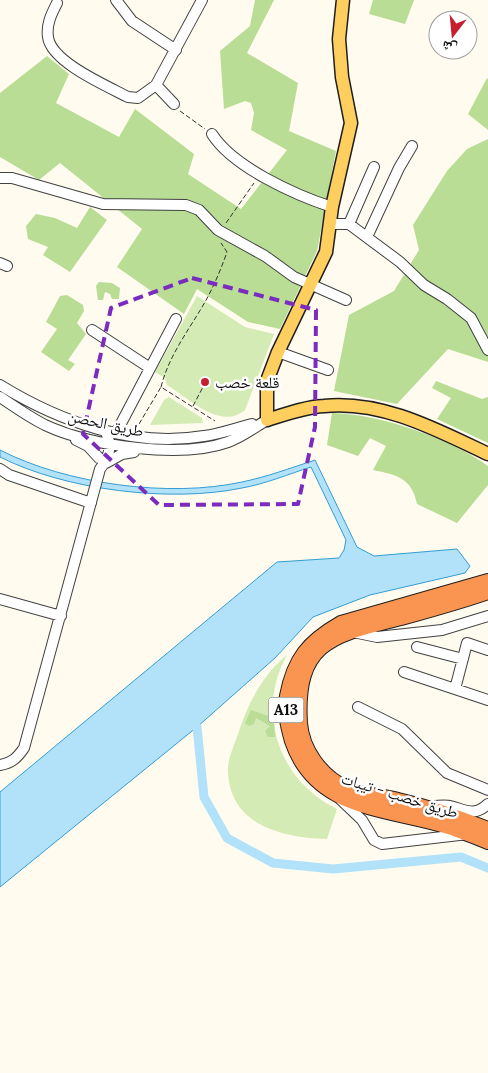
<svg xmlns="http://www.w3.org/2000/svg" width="488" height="1073" viewBox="0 0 488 1073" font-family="Lora,'Noto Naskh Arabic',serif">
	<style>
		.green { fill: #d5ebb6 }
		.forest { fill: #b9dd95 }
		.water { fill: #b1e2f9; stroke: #349dd3 }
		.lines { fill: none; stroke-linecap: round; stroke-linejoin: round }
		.canal { stroke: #b1e2f9; stroke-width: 9 }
		.minor-casing { stroke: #414141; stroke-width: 12 }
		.major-casing { stroke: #1f1f1f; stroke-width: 15 }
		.highway-casing { stroke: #1f1f1f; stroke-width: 16 }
		.path { stroke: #303030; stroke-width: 1; stroke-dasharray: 5 2.5; stroke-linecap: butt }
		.minor { stroke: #fff; stroke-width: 10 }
		.major { stroke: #fece5f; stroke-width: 12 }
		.highway { stroke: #fa9451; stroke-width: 14 }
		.marked { fill: none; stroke: #7b2cbf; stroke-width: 4; stroke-dasharray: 10 6; stroke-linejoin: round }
		.poi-dot { fill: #c42031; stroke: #fff; stroke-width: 2 }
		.labels { text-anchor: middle; stroke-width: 5; stroke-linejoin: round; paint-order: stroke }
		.shield { fill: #fff; stroke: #565656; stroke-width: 1 }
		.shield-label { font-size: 15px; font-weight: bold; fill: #0e0e0e }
		.poi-label { font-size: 16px; fill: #0e0e0e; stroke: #fff; text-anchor: start }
		.street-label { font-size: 16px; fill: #0e0e0e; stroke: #fff }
	</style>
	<rect width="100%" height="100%" fill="#fffbee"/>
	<path class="green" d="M197 296 245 327 274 334 245 410C220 431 189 398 167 385L165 378 155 372Z
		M169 397 202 418 203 423 150 425 164 400Z
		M287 655C255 712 279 781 337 809L327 839C282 838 230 825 228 772 227 758 236 742 240 728 249 702 264 673 287 655Z"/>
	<path class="forest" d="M255 0H274L247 53 298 83 289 131 336 151 317 251 280 329 248 322 197 289 184 314 117 267 142 229 60 163 39 180 0 157V93L47 56 69 74 56 103 119 137 135 109 194 154 188 174 241 209 287 150 251 130 254 113 251 103 245 101 224 109 220 51 250 26Z
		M373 0H414L405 24 369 14Z
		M487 78 488 79V130L468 114Z
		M488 139V362L448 349 397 404 334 391 349 315 394 291 419 250 413 225 447 171 467 149Z
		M90 207 107 220 70 272 43 255 48 247 28 239 26 226 36 214 55 218 77 228Z
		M99 282 112 283 120 288 119 299H112L110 294 105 292 103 300H98L96 286Z
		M67 295 83 305 84 311 77 323 86 334 68 360 75 364 69 371 41 352 57 329 46 322 60 296Z
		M436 381 482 399 488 397V443L437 419 451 398 432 388Z
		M332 413C379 414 450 438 488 466V485L457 523 417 504C412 478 397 475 373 470L386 446 370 438 358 456 327 445Z
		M251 710 274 718 275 737H268L265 731 270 726 256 718 254 724 249 726 245 723Z"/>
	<path class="water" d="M0 450C66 484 169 498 242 482 266 477 291 468 315 460L357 547 374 556 457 549 470 566 465 573 370 595 313 617 275 658 197 727 0 887V792L277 562 339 558 344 550 346 540 311 467C289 474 265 484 242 488 170 503 65 490 0 457Z"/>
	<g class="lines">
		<path class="canal" d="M197 727 204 797 227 838 273 863 333 869 461 857 488 868"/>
		<g class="minor-casing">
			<path id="minor" d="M116 0 132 21 176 50
				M57 3C52 13 46 24 48 37 51 62 107 86 128 97L138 98 156 85 202 0
				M156 85 174 104
				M212 134C233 167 295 195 332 207
				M0 178H12L103 204 186 205 199 210 218 230 265 256 294 277 346 300
				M331 224H349L400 262 424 285 447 299 471 318 488 350
				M349 224 374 167
				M367 237 399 168 412 146
				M0 263 7 266
				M92 330 150 368
				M278 352 328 370
				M0 385C60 422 133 448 204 436 220 434 236 428 252 424
				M0 397C15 407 29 417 45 425 90 446 181 459 228 442 242 437 255 427 267 420
				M116 433 176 319
				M76 440 88 446 99 458
				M106 463 122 454 134 452
				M0 469 9 475 91 503
				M0 599 61 616
				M353 632 377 637 442 630 488 616
				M417 647 463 659
				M404 672 488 700
				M455 689 467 643 488 650
				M358 707 402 729 447 773 488 790
				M0 765C12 763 17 758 24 748L100 469C110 457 113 443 104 429
				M341 800 362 820 374 840 382 844 468 834
				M433 806C438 806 445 805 450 806 466 810 474 817 488 804"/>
		</g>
		<g class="major-casing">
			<path id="major" d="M343 0 339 39 342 77 351 123 332 207 326 252 278 352 267 381V420C286 414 305 407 324 406 382 400 437 430 488 454"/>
		</g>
		<g class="highway-casing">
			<path id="highway" d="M488 581 341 623C308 642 294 659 287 696 284 711 288 727 292 741 315 809 383 808 442 825 457 829 473 836 488 842
				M488 592C459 602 430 610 401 618 333 635 295 641 300 723 302 750 321 776 346 788 362 796 381 795 398 800 429 807 458 817 488 829"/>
		</g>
		<path class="path" d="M180 111 205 129
			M226 223 254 183
			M161 387C169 355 189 330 205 302 214 286 221 269 227 252L221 243
			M193 406 203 387
			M139 424 161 387 215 421"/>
		<use href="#minor" class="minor"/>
		<use href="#major" class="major"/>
		<use href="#highway" class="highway"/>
	</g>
	<path class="marked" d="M192 278 316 310 315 427 298 504 159 505 83 434 111 308Z"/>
	<circle class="poi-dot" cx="205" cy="382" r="5"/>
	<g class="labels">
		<rect class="shield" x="268.5" y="697.5" width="35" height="25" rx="4"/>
		<g class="shield-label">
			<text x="286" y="715">A13</text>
		</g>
		<g class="poi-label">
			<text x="215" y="388">قلعة خصب</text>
		</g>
		<g class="street-label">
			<text transform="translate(106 423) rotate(12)" y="6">طريق الحصن</text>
			<text transform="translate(400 795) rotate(17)" y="6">طريق خصب - تيبات</text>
		</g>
	</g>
	<g transform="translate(453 35) rotate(196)"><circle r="24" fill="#ffffff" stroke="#9f9f9f"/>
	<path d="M0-4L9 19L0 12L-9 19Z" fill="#c42031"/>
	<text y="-8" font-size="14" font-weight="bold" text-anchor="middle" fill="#0e0e0e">ش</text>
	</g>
</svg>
